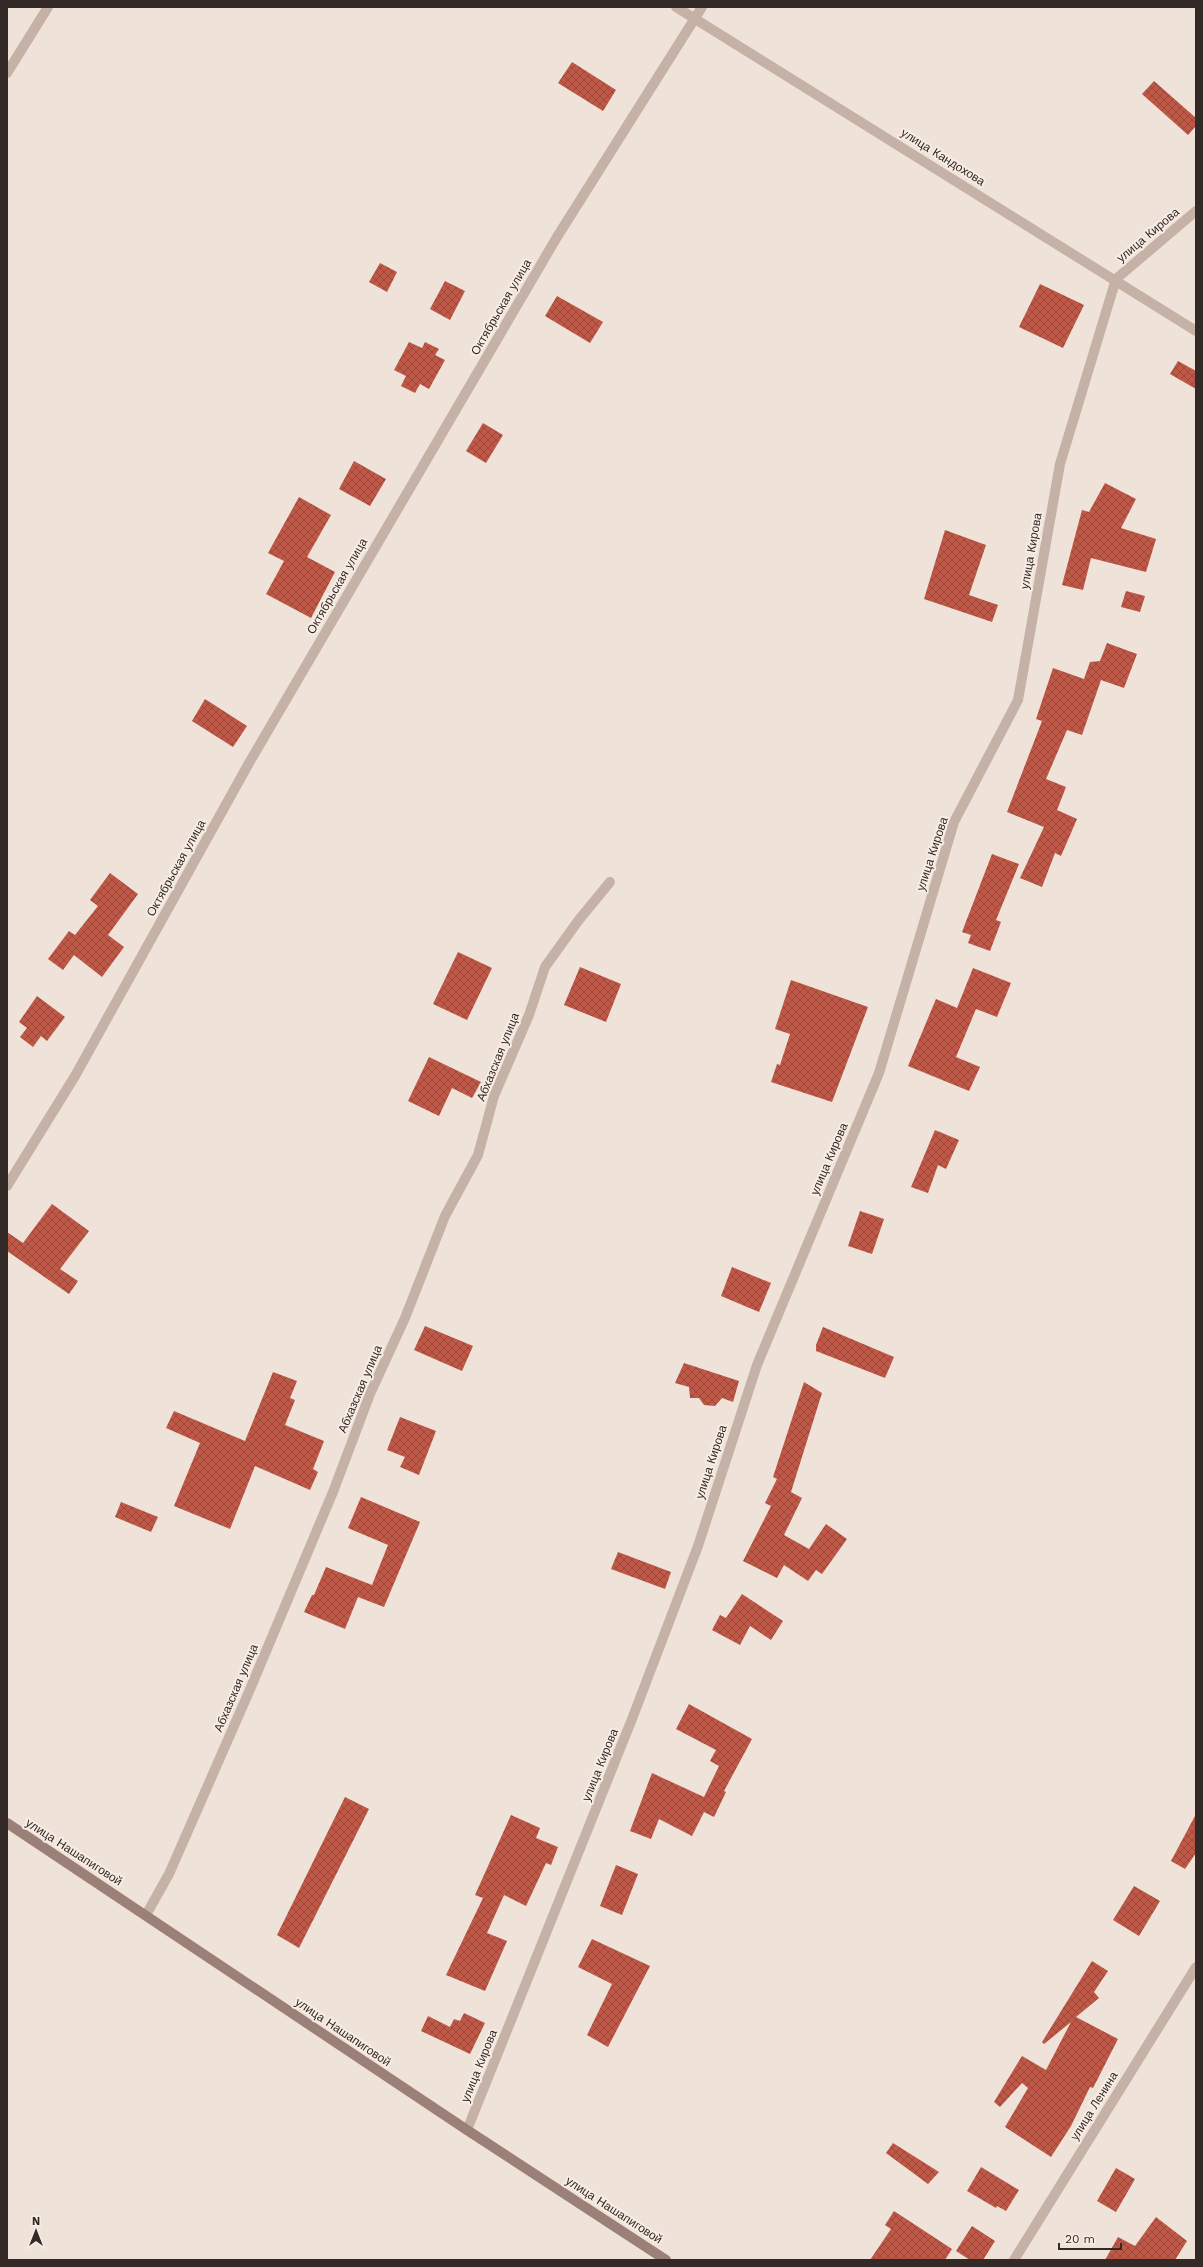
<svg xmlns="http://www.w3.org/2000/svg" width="1203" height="2267" viewBox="0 0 1203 2267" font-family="'Work Sans',sans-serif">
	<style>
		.building { fill: url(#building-cross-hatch) }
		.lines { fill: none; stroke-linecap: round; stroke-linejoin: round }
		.street { stroke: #c6b1a6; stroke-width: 10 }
		.secondary { stroke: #9a8077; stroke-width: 10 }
		.labels { text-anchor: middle; stroke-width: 4; stroke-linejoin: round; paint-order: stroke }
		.street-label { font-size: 12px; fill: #332926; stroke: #f8ede4 }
	</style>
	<defs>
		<pattern id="building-cross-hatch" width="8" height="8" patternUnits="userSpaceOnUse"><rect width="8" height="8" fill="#bf5847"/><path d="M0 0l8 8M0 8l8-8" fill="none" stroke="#9c493b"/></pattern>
	</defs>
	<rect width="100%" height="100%" fill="#efe2d9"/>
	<path class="building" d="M572 62 616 90 603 111 558 83Z
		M1154 81 1196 118V126L1188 135 1142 94Z
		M380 263 397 272 387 292 369 282Z
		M445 281 465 291 450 320 430 309Z
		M1040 284 1084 305 1063 348 1019 327Z
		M557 296 603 322 590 343 545 316Z
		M409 342 422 348 425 342 439 349 435 355 445 360 429 389 420 384 415 393 401 386 406 376 394 370Z
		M1178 361 1196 371V389L1170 374Z
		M483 423 503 435 486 463 466 451Z
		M354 461 386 479 370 506 339 489Z
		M1105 483 1136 499 1121 528 1156 539 1146 572 1091 558 1083 590 1062 585 1082 510 1089 512Z
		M299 497 331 515 307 557 335 572 311 618 266 594 284 561 268 553Z
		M945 530 986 545 969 595 998 605 992 622 924 599Z
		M1126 591 1145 596 1140 612 1121 607Z
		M1107 643 1137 654 1124 688 1101 680 1082 735 1067 730 1046 779 1066 787 1057 810 1077 819 1061 856 1055 853 1042 887 1020 878 1044 827 1007 812 1042 721 1036 719 1053 668 1084 679 1090 662 1100 661Z
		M205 699 247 726 233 747 192 721Z
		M992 854 1019 864 996 920 1001 922 990 951 968 943 971 935 962 932Z
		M110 873 138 894 108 935 124 947 102 977 74 955 63 970 48 959 69 931 75 935 98 906 90 900Z
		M458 952 492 968 467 1020 433 1004Z
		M580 967 621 984 606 1022 564 1005Z
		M973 968 1011 983 997 1017 976 1009 956 1057 980 1067 969 1091 908 1066 936 999 957 1008Z
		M791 980 868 1007 832 1102 771 1082 777 1064 780 1065 790 1034 775 1029Z
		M37 996 65 1017 47 1041 41 1036 33 1047 20 1037 27 1028 19 1022Z
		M429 1057 481 1082 472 1098 452 1088 439 1116 408 1101Z
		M935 1130 959 1140 946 1169 938 1165 928 1193 911 1187Z
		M52 1204 89 1231 60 1269 78 1281 69 1294 7 1251V1232L23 1243Z
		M860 1211 884 1219 872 1254 848 1246Z
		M732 1267 771 1283 759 1312 721 1296Z
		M425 1326 473 1346 462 1371 414 1350Z
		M823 1327 894 1357 885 1378 816 1351V1345Z
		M684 1363 739 1381 733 1402 722 1398 715 1406 704 1405 699 1398H690L689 1387 675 1383Z
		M273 1372 297 1381 290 1398 295 1400 285 1425 324 1441 313 1469 318 1472 310 1490 255 1466 230 1529 174 1506 200 1443 166 1428 174 1411 245 1441Z
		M804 1382 822 1393 791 1492 802 1498 784 1535 809 1549 826 1524 847 1539 822 1574 816 1570 808 1581 784 1565 777 1578 743 1561 771 1506 765 1503 777 1479 773 1477Z
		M400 1417 436 1431 419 1475 400 1467 405 1457 387 1450Z
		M361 1497 420 1522 384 1607 358 1597 345 1629 304 1612 312 1595H314L326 1567 372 1585 388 1545 348 1528Z
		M121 1502 158 1517 151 1532 115 1517Z
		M618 1552 671 1572 665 1589 611 1569Z
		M742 1594 783 1621 771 1640 750 1626 740 1645 712 1630 720 1615 726 1618Z
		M689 1704 752 1739 724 1791 726 1792 714 1817 704 1812 692 1836 659 1819 651 1839 630 1831 652 1773 704 1797 719 1766 710 1761 716 1750 676 1729Z
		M345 1797 369 1809 299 1948 277 1935Z
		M1196 1814V1853L1185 1869 1171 1861Z
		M511 1815 540 1828 536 1838 558 1847 551 1865 546 1863 526 1906 504 1895 487 1933 507 1941 485 1991 446 1975 483 1898 475 1895Z
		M616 1865 638 1874 622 1915 600 1906Z
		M1134 1886 1160 1901 1139 1936 1113 1920Z
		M592 1939 650 1966 608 2047 587 2035 612 1984 578 1967Z
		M1092 1961 1108 1971 1094 1992 1099 1998 1076 2017 1118 2039 1093 2088 1090 2087 1071 2126 1051 2157 1005 2127 1028 2088 1022 2083 1000 2107 994 2102 1022 2056 1046 2070 1071 2022 1044 2044 1042 2042Z
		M464 2013 485 2023 470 2054 421 2031 428 2016 450 2027 454 2019 460 2021Z
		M893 2143 939 2172 928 2184 886 2153Z
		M981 2167 1019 2190 1006 2211 997 2206 996 2208 967 2191Z
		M1116 2168 1135 2179 1116 2212 1097 2201Z
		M894 2211 952 2249 945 2260H870L891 2229 885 2225Z
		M1156 2217 1187 2241 1175 2260H1105L1118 2237 1135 2246Z
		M972 2226 995 2241 983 2260H970L956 2251Z"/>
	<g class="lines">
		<path class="street" d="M676 7 1196 331
			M7 73 48 7
			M7 1186 75 1076 249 763 557 237 702 7
			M146 1915 169 1874 248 1694 333 1492 370 1394 405 1318 445 1216 478 1155 494 1096 529 1015 545 967 578 921 610 882
			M467 2130 632 1719 698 1546 757 1365 879 1073 954 822 1018 700 1060 464 1116 279 1196 211
			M1014 2260 1196 1967"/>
		<path class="secondary" d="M7 1823 467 2130 666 2260"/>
	</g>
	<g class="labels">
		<g class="street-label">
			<text transform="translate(943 157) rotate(32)" y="4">улица Кандохова</text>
			<text transform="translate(1148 235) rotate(-40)" y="4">улица Кирова</text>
			<text transform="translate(501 307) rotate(-60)" y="4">Октябрьская улица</text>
			<text transform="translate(1031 551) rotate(-80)" y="4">улица Кирова</text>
			<text transform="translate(337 586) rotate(-60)" y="4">Октябрьская улица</text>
			<text transform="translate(932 854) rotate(-72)" y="4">улица Кирова</text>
			<text transform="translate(176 868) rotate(-61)" y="4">Октябрьская улица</text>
			<text transform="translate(498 1057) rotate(-68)" y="4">Абхазская улица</text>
			<text transform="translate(829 1159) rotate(-67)" y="4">улица Кирова</text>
			<text transform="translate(360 1389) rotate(-67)" y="4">Абхазская улица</text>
			<text transform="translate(711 1462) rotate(-72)" y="4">улица Кирова</text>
			<text transform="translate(236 1688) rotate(-67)" y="4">Абхазская улица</text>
			<text transform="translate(600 1765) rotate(-68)" y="4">улица Кирова</text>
			<text transform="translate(74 1852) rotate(33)" y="4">улица Нашапиговой</text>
			<text transform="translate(343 2032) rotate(34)" y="4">улица Нашапиговой</text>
			<text transform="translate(479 2066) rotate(-68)" y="4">улица Кирова</text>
			<text transform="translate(1094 2106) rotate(-58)" y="4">улица Ленина</text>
			<text transform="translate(614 2210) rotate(33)" y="4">улица Нашапиговой</text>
		</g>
	</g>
	<rect width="1203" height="2267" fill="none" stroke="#332926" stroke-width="16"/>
	<g transform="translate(36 2231)" stroke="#f8ede4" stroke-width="3" paint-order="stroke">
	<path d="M0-3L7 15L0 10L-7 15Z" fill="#332926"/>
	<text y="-6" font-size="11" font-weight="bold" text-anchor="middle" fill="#332926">N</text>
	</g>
	<path d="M1059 2243v6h62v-6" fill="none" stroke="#332926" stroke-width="2"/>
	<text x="1065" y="2243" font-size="12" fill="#332926" stroke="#f8ede4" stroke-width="3" paint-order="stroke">20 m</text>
</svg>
